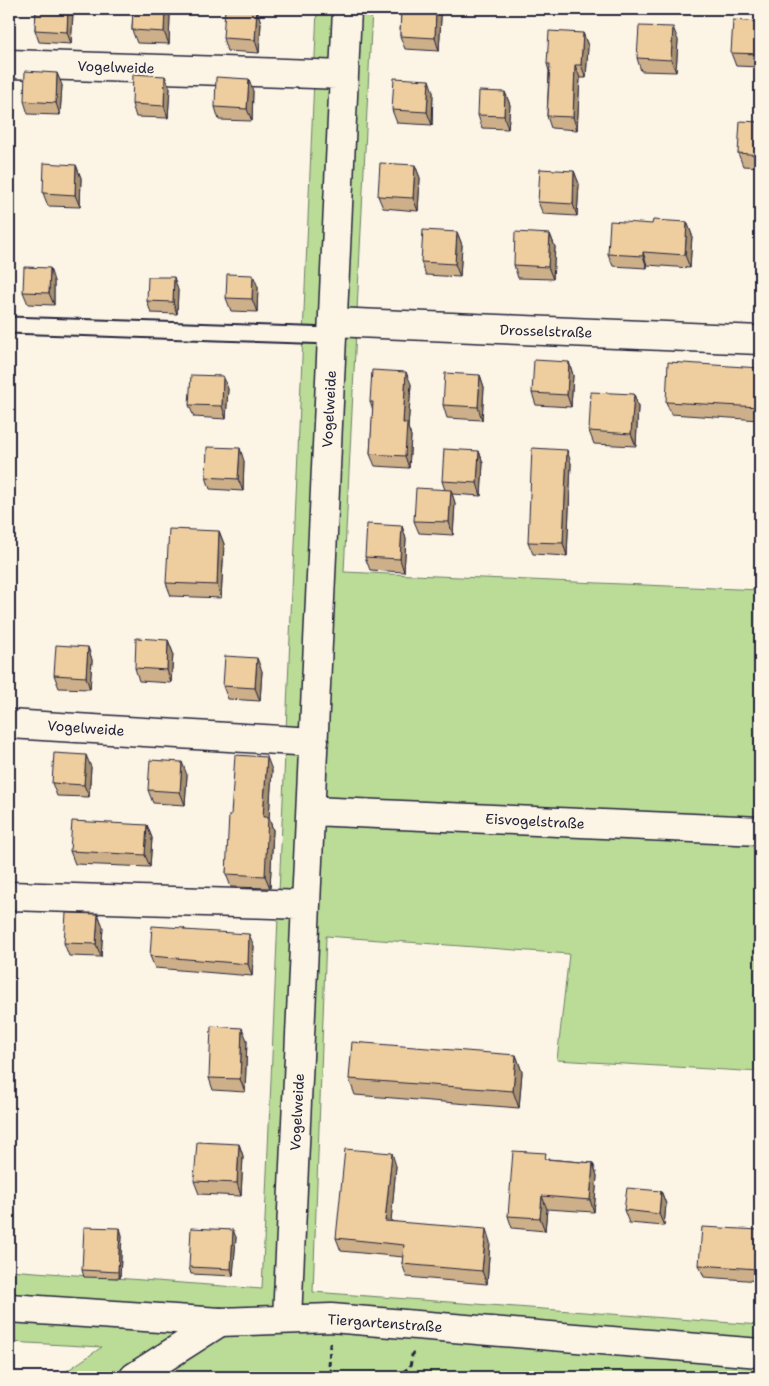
<svg xmlns="http://www.w3.org/2000/svg" width="769" height="1386" viewBox="0 0 769 1386" font-family="'Shantell Sans',sans-serif">
	<style>
		.green { fill: #badc96; stroke: #6e7f68 }
		.lines { fill: none; stroke-linecap: round; stroke-linejoin: round }
		.service-casing { stroke: #22223b; stroke-width: 19 }
		.minor-casing { stroke: #22223b; stroke-width: 31 }
		.tertiary-casing { stroke: #22223b; stroke-width: 31 }
		.path { stroke: #22223b; stroke-width: 3; stroke-dasharray: 5 4; stroke-linecap: butt }
		.service { stroke: #fcf5e5; stroke-width: 15 }
		.minor { stroke: #fcf5e5; stroke-width: 28 }
		.tertiary { stroke: #fcf5e5; stroke-width: 28 }
		.wall { fill: #cdb089; stroke: #22223b }
		.shaded-wall { fill: #a7906f; stroke: #22223b }
		.building { fill: #eecd9f; stroke: #22223b }
		.labels { text-anchor: middle; stroke-width: 4; stroke-linejoin: round; paint-order: stroke }
		.street-label { font-size: 14px; fill: #22223b; stroke: #fcf5e5 }
	</style>
	<rect width="100%" height="100%" fill="#fcf5e5"/>
	<filter id="ink" filterUnits="userSpaceOnUse"><feTurbulence type="fractalNoise" baseFrequency=".02" numOctaves="2"/><feDisplacementMap in="SourceGraphic" scale="10" xChannelSelector="R" yChannelSelector="G"/><feConvolveMatrix kernelMatrix="1 2 1 2 8 2 1 2 1" color-interpolation-filters="sRGB"/></filter>
	<g filter="url(#ink)">
		<path class="green" d="M317 9H372L344 572 760 590V1072L557 1060 569 954 326 936 313 1292 760 1325V1377H58L102 1347 9 1342V1270L262 1289Z"/>
		<g class="lines">
			<g class="service-casing">
				<path id="service" d="M9 325 332 336"/>
			</g>
			<g class="minor-casing">
				<path id="minor" d="M9 64 344 75
					M333 322 760 340
					M9 724 314 742
					M311 811 760 831
					M9 896 306 905
					M9 1308 220 1322 331 1318 760 1353
					M287 1319 347 9"/>
			</g>
			<g class="tertiary-casing">
				<path id="tertiary" d="M134 1377 220 1322"/>
			</g>
			<path class="path" d="M330 1343 329 1369 340 1377
				M329 1377V1370
				M396 1377 410 1367 413 1350"/>
			<use href="#service" class="service"/>
			<use href="#minor" class="minor"/>
			<use href="#tertiary" class="tertiary"/>
		</g>
		<path class="wall" d="M36 9H71L73 14 71 44 39 42 35 30Z
			M133 9H168L170 14 169 44 137 43 132 30Z
			M401 9H438L441 18 439 51 405 49 400 36Z
			M257 10 261 23 259 53 227 51 223 38Z
			M760 22V67L736 66 731 53Z
			M583 33 588 46 586 78H580L577 130 551 128 547 116 549 71 547 64Z
			M678 40 676 72 641 71 637 58Z
			M62 85 60 115 28 114 24 101Z
			M170 88 168 118 136 117 132 104Z
			M253 91 252 121 219 120 215 107Z
			M433 92 432 125 397 123 392 110Z
			M505 92 510 105 508 129 482 128 478 115Z
			M760 122V167L743 166 738 153Z
			M76 165 81 178 80 207 48 206 43 193Z
			M415 165 420 178 418 211 383 208 378 196Z
			M574 171 579 184 577 216 543 214 538 202Z
			M687 222 692 235 690 268 647 265V268L613 266 608 254 652 224Z
			M457 232 462 245 460 277 426 275 421 262Z
			M550 234 555 247 553 279 518 278 514 265Z
			M54 281V305L28 304 23 292Z
			M258 287 257 312 231 311 226 298Z
			M178 290 177 314 151 313 147 301Z
			M569 362 573 375 571 407 536 405 532 393Z
			M760 368V420L671 414 666 402Z
			M480 375 484 387 482 420 447 418 443 405Z
			M223 376 228 389 226 419 194 417 189 405Z
			M411 384 408 428 411 436 409 468 375 466 370 454 373 410 370 402Z
			M634 394 638 407 636 446 594 444 589 431Z
			M479 451 483 463 481 496 452 494 455 503 453 535 419 533 414 521 445 490 442 481Z
			M244 461 243 491 210 489 206 477Z
			M571 463 567 556 533 554 528 542Z
			M402 526 406 539 404 572 370 570 365 557Z
			M219 531 224 544 221 598 171 596 166 583Z
			M168 640 173 653 171 683 139 681 135 668Z
			M88 647 92 660 90 689 59 688 54 675Z
			M262 671 260 701 228 699 223 686Z
			M9 751 14 763 12 793H9Z
			M91 767 89 797 57 796 52 783Z
			M272 770 269 818 273 830 270 888 231 887 226 874 231 815Z
			M187 775 185 805 153 803 148 790Z
			M147 825 152 838 150 867 75 864 70 851Z
			M98 914 103 927 101 957 69 956 64 943Z
			M184 928 185 930 254 946 252 976 155 968 150 956Z
			M247 1040 245 1092 213 1090 209 1078Z
			M516 1055 522 1072 519 1108 355 1095 349 1079Z
			M239 1144 243 1156 241 1196 199 1194 194 1181Z
			M548 1159 593 1163 597 1176 594 1212 547 1209 545 1231 512 1228 508 1216Z
			M396 1166 391 1221 490 1242 487 1284 407 1277 402 1264 403 1257 341 1251 336 1238Z
			M661 1191 666 1204 664 1226 629 1223 624 1210Z
			M760 1230V1281L704 1277 699 1265Z
			M122 1235 120 1278 84 1277 82 1270Z
			M236 1237 233 1276 191 1274 189 1267Z"/>
		<path class="shaded-wall" d="M68 9H71L73 14 71 44 67 32Z
			M165 9H168L170 14 169 44 164 32Z
			M436 9H438L441 18 439 51 435 38Z
			M257 10 261 23 259 53 255 40Z
			M673 27 678 40 676 72 671 60Z
			M583 33 588 46 586 78 581 65Z
			M575 65 580 78 577 130 573 117Z
			M57 73 62 85 60 115 56 103Z
			M165 76 170 88 168 118 164 106Z
			M249 79 253 91 252 121 247 109Z
			M429 80 433 92 432 125 427 112Z
			M505 92 510 105 508 129 504 116Z
			M76 165 81 178 80 207 75 195Z
			M415 165 420 178 418 211 413 198Z
			M574 171 579 184 577 216 573 204Z
			M687 222 692 235 690 268 685 255Z
			M457 232 462 245 460 277 455 264Z
			M550 234 555 247 553 279 548 267Z
			M643 252 647 265V268L643 256Z
			M50 268 54 281V305L49 293Z
			M253 275 258 287 257 312 252 299Z
			M174 277 178 290 177 314 173 302Z
			M569 362 573 375 571 407 567 395Z
			M406 372 411 384 408 428 411 436 409 468 405 456 403 423Z
			M480 375 484 387 482 420 478 407Z
			M223 376 228 389 226 419 222 406Z
			M634 394 638 407 636 446 631 434Z
			M240 448 244 461 243 491 238 479Z
			M567 450 571 463 567 556 563 543Z
			M479 451 483 463 481 496 477 483Z
			M451 490 455 503 453 535 449 522Z
			M402 526 406 539 404 572 400 559Z
			M219 531 224 544 221 598 217 585Z
			M9 637 12 645 10 675 9 671Z
			M168 640 173 653 171 683 167 670Z
			M88 647 92 660 90 689 86 677Z
			M257 658 262 671 260 701 255 688Z
			M10 751 14 763 12 793 9 783Z
			M86 755 91 767 89 797 84 785Z
			M267 757 272 770 269 818 273 830 270 888 265 876 263 817Z
			M182 762 187 775 185 805 180 792Z
			M147 825 152 838 150 867 145 855Z
			M98 914 103 927 101 957 96 944Z
			M249 934 254 946 252 976 248 964Z
			M242 1028 247 1040 245 1092 240 1079Z
			M516 1055 522 1072 519 1108 513 1091Z
			M239 1144 243 1156 241 1196 237 1183Z
			M392 1153 396 1166 390 1233 385 1221Z
			M593 1163 597 1176 594 1212 590 1200Z
			M661 1191 666 1204 664 1226 659 1214Z
			M542 1196 547 1209 545 1231 540 1218Z
			M120 1228 122 1235 120 1278 118 1272Z
			M486 1229 490 1242 487 1284 482 1271Z
			M233 1230 236 1237 233 1276 231 1269Z
			M760 1231V1276L757 1269Z"/>
		<path class="building" d="M36 9H68L67 32 35 30Z
			M133 9H165L164 32 132 30Z
			M225 9 257 10 255 40 223 38Z
			M401 9H436L435 38 400 36Z
			M733 20 760 22V54L731 53Z
			M639 26 673 27 671 60 637 58Z
			M549 31 583 33 581 65H575L573 117 547 116 550 64H547Z
			M25 71 57 73 56 103 24 101Z
			M133 74 165 76 164 106 132 104Z
			M216 77 249 79 247 109 215 107Z
			M394 78 429 80 427 112 392 110Z
			M479 91 505 92 504 116 478 115Z
			M740 121 760 122V155L738 153Z
			M44 163 76 165 75 195 43 193Z
			M380 163 415 165 413 198 378 196Z
			M540 169 574 171 573 204 538 202Z
			M653 220 687 222 685 255 643 252V256L608 254 610 221 652 224Z
			M423 230 457 232 455 264 421 262Z
			M515 232 550 234 548 267 514 265Z
			M24 267 50 268 49 293 23 292Z
			M227 274 253 275 252 299 226 298Z
			M148 277H174L173 302 147 301Z
			M534 360 569 362 567 395 532 393Z
			M668 362 760 368V407L666 402Z
			M372 370 406 372 403 423H407L405 456 370 454 373 402H370Z
			M445 373 480 375 478 407 443 405Z
			M191 375 223 376 222 406 189 405Z
			M591 392 634 394 631 434 589 431Z
			M207 447 240 448 238 479 206 477Z
			M532 448 567 450 563 543 528 542Z
			M444 449 479 451 477 483 442 481Z
			M416 488 451 490 449 522 414 521Z
			M367 524 402 526 400 559 365 557Z
			M169 529 219 531 217 585 166 583Z
			M136 638 168 640 167 670 135 668Z
			M56 645 88 647 86 677 54 675Z
			M225 656 257 658 255 688 223 686Z
			M54 753 86 755 84 785 52 783Z
			M235 755 267 757 263 817H268L265 876 226 874 229 815H231Z
			M150 760 182 762 180 792 148 790Z
			M72 821 147 825 145 855 70 851Z
			M66 913 98 914 96 944 64 943Z
			M152 926 184 928V930L249 934 248 964 150 956Z
			M211 1026 242 1028 240 1079 209 1078Z
			M352 1042 516 1055 513 1091 349 1079Z
			M197 1142 239 1144 237 1183 194 1181Z
			M345 1149 392 1153 385 1221 486 1229 482 1271 402 1264 404 1245 336 1238Z
			M513 1151 546 1153 545 1159 593 1163 590 1200 542 1196 540 1218 508 1216Z
			M627 1188 661 1191 659 1214 624 1210Z
			M84 1227 120 1228 118 1272 82 1270Z
			M702 1227 760 1230 757 1269 699 1265Z
			M191 1228 233 1230 231 1269 189 1267Z"/>
	</g>
	<g class="labels">
		<g class="street-label">
			<text transform="translate(116 67) rotate(2)" y="5">Vogelweide</text>
			<text transform="translate(546 331) rotate(2)" y="5">Drosselstraße</text>
			<text transform="translate(329 409) rotate(-87)" y="5">Vogelweide</text>
			<text transform="translate(86 728) rotate(4)" y="5">Vogelweide</text>
			<text transform="translate(535 821) rotate(3)" y="5">Eisvogelstraße</text>
			<text transform="translate(297 1112) rotate(-87)" y="5">Vogelweide</text>
			<text transform="translate(385 1323) rotate(4)" y="5">Tiergartenstraße</text>
		</g>
	</g>
	<rect width="769" height="1386" fill="none" stroke="#fcf5e5" stroke-width="30"/>
	<rect x="15" y="15" width="739" height="1356" fill="none" stroke="#22223b" stroke-width="2" filter="url(#ink)"/>
</svg>
